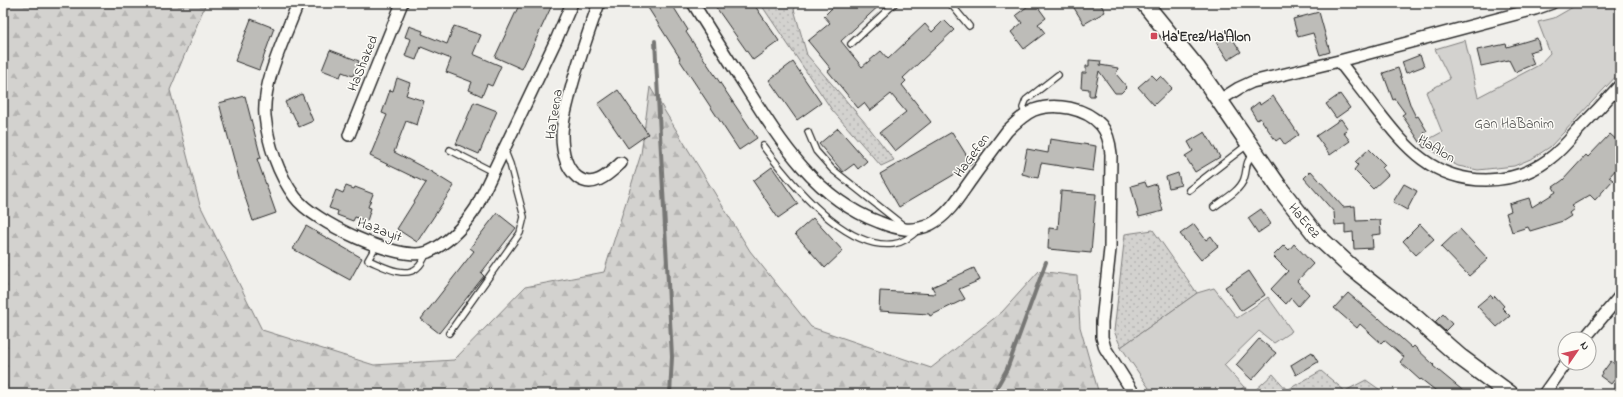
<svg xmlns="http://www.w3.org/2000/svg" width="1623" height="397" viewBox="0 0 1623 397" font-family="'Indie Flower',sans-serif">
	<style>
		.grass { fill: url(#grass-dots); stroke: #7f7e7d }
		.forest { fill: url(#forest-firs); stroke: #7f7e7d }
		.park { fill: #d3d2cf; stroke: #7f7e7d }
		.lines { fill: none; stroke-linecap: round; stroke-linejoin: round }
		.stream { stroke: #777775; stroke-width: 4 }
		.building { fill: #bdbcb8; stroke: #2b2b2b }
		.lane-casing { stroke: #2b2b2b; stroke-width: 8 }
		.street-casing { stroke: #2b2b2b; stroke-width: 14 }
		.secondary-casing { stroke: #2b2b2b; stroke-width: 19 }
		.lane { stroke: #fdfcf7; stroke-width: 5.5 }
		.street { stroke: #fdfcf7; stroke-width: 11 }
		.secondary { stroke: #fdfcf7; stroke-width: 16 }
		.poi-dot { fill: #d1495b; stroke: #fdfcf7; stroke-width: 1.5 }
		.labels { text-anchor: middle; stroke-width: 3; stroke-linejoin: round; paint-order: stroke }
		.poi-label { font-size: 14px; font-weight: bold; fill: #2b2b2b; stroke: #fdfcf7; text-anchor: start }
		.street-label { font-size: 14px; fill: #2b2b2b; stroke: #fdfcf7 }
		.park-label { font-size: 14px; fill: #555554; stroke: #fdfcf7 }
	</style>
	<defs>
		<pattern id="grass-dots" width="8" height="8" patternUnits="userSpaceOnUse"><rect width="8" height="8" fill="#d3d2cf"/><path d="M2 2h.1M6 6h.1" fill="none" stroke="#b5b4b2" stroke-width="1.8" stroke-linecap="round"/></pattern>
		<pattern id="forest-firs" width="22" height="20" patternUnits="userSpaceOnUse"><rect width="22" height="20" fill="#d3d2cf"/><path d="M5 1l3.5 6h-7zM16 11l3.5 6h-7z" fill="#b5b4b2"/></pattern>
	</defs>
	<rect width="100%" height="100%" fill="#f0efeb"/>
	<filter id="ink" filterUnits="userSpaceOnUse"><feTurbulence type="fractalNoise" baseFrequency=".025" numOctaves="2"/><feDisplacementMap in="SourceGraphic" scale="8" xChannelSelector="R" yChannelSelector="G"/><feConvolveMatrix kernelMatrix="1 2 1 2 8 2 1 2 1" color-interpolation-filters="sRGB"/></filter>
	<g filter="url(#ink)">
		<path class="grass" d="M760 3H801L794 9 807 55 867 125 894 160 881 166 832 110Z
			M1153 230 1197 293 1121 347 1114 331 1125 234Z
			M1321 371 1345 391 1366 380 1386 394H1233L1244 387 1253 392 1273 374 1287 390Z"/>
		<path class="forest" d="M3 3H206L170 90 200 205 262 330 374 365 454 360 525 287 604 272 641 154 650 87 750 251 811 327 931 368 1002 312 1039 271 1077 276 1080 327 1099 394H3Z"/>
		<path class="park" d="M1580 3H1620V72L1550 147 1533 158 1514 166 1478 170 1458 166 1443 158 1422 143 1442 132 1426 92 1450 79 1435 49 1465 40 1478 97 1539 65 1550 53 1538 22 1554 18Z
			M1214 288 1237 318 1268 297 1292 331 1274 343 1259 331 1224 365 1244 387 1233 394H1153L1121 347 1197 293Z"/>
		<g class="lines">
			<path class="stream" d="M655 41 672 357 670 394
				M993 394 1007 369 1046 262"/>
		</g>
		<path class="building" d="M520 3H553L522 69 495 57Z
			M645 3H671L688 30 686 32 757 138 739 150 679 59 680 58Z
			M713 3H753L779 41 753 60Z
			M837 3H882L841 41 862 67 881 51 888 59 925 24 932 32 944 20 954 30 903 78 906 81 902 85 931 122 895 151 880 132 906 112 891 94 870 111 864 103 858 108 828 71 831 69 808 41 830 23 824 16Z
			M1032 3H1035L1046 18 1038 24 1045 33 1024 49 1011 32 1022 23 1016 15Z
			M1071 3H1100L1105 12 1084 24Z
			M1319 12 1330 52 1320 55 1313 33 1298 37 1293 19Z
			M251 19 274 28 259 70 235 61Z
			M409 26 423 31 422 34 447 44 454 26 481 35 473 54 501 66 492 86 487 84 482 96 469 90 472 82 446 72 451 59 421 47 416 60 405 56 411 39 405 37Z
			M1227 30 1241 52 1228 60 1214 38Z
			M1537 38 1540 49 1529 52 1534 64 1515 72 1509 60 1481 66 1477 50 1506 44 1507 47Z
			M330 50 359 61 353 76 342 72 340 77 322 70Z
			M1420 55 1424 66 1406 73 1402 62Z
			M1089 60 1101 61 1100 65 1118 68 1116 74 1127 87 1121 93H1115L1099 71 1094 96H1089V89L1081 88 1082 73H1086V66H1089Z
			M793 62 821 103 797 120 769 80Z
			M1398 68 1411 107 1416 117 1418 116 1427 131 1424 133 1430 145 1424 148 1402 115 1405 113 1395 99 1393 100 1383 73Z
			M1152 75 1157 80 1161 76 1172 88 1154 105 1138 87Z
			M397 78 410 83 406 95 424 101 417 125 406 121 394 152 430 171 454 186 417 242 397 229 426 183 370 156 387 115 382 113 390 90 393 91Z
			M618 90 648 134 628 148 598 104Z
			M302 94 313 121 299 127 292 112 290 113 285 102Z
			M1340 94 1350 108 1336 118 1326 104Z
			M245 96 261 158 257 159 276 213 253 221 240 182 219 103Z
			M1273 96 1299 135 1285 145 1280 138 1276 141 1260 118 1257 120 1250 109 1259 102 1260 105Z
			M474 102 497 111 479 154 456 144Z
			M1341 119 1348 129 1343 132 1350 141 1330 155 1316 136Z
			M838 128 867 161 858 169 854 164 843 172 819 144Z
			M952 132 972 164 899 207 880 174Z
			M1205 132 1220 157 1195 172 1185 156 1193 151 1188 142Z
			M1610 134 1620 143V165L1609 177 1613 180 1595 200 1590 195 1571 206 1574 209 1569 213 1571 216 1563 221 1530 231 1528 227 1512 232 1506 213 1511 211 1509 204 1529 198 1532 207 1556 192 1553 187 1563 180 1586 155 1588 157Z
			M1050 139 1096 146 1093 171 1041 163 1038 178 1022 174 1027 149 1048 153Z
			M1369 149 1385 165 1382 168 1388 175 1373 189 1354 170 1358 165 1355 162Z
			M772 167 798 204 778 218 753 181Z
			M1311 171 1343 207 1355 206 1356 221 1380 220 1381 234 1372 235 1373 248 1354 249 1353 232 1345 233V224L1335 225 1334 212 1304 178Z
			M1178 173 1181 185 1169 188 1166 177Z
			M1145 182 1147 187 1156 184 1163 211 1139 217 1131 186Z
			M1404 184 1417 191 1407 210 1393 202Z
			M346 186 354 189 355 187 373 194 368 207 371 208 367 221 355 217 353 221 337 215 338 211 329 208 336 190 343 193Z
			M1061 191 1096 194 1091 253 1048 249 1049 228 1058 229Z
			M1261 209 1271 224 1258 233 1248 218Z
			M497 213 516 228 481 273 484 276 439 333 421 319 474 251 470 248Z
			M813 218 843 251 825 268 795 234Z
			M1194 224 1206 240 1211 236 1218 246 1201 260 1180 234Z
			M1420 224 1434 239 1416 255 1403 241Z
			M306 226 362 258 350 280 293 249Z
			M1460 229 1488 259 1469 276 1441 247Z
			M1294 244 1313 264 1297 281 1309 294 1298 306 1291 298 1286 304 1271 289 1288 271 1273 256 1284 245 1289 250Z
			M974 268 980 280 959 289 965 299 930 316 929 314 879 311 880 291 936 294 932 287Z
			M1249 271 1265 295 1241 311 1225 287Z
			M1348 293 1378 319 1379 318 1412 348 1414 346 1434 365 1433 366 1467 394H1440L1421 379 1420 380 1400 362 1404 357 1384 340 1381 343 1360 324 1357 328 1334 308Z
			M1490 295 1493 298 1495 296 1504 306 1502 308 1510 316 1497 327 1477 306Z
			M1443 314 1452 324 1445 331 1435 322Z
			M1259 339 1276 353 1252 380 1236 365Z
			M1312 352 1318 362 1296 375 1291 365Z
			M1611 361 1620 368V373L1611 384 1600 376Z"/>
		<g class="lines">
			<g class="lane-casing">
				<path id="lane" d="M950 3 969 26
					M851 44 895 3
					M1026 115 1023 108 1026 100 1058 75
					M808 132 816 151 832 169 905 227
					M763 146C789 181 844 250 893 244 904 243 912 236 919 229
					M450 150 493 172
					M1189 190 1247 145
					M1214 207C1223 200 1240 191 1244 179 1248 167 1244 165 1253 153
					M376 246 368 260C381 265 404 279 417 268 422 264 425 257 427 252
					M449 333 520 233 524 217 510 164 504 149"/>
			</g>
			<g class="street-casing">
				<path id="street" d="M298 3C286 35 262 82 265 116 268 144 278 174 295 197 313 222 399 263 428 252 449 243 464 226 476 208L557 38 572 3
					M599 3C588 33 578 62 570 93 567 107 562 121 562 135 562 150 565 167 577 177 593 190 609 174 621 163
					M693 3C710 31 728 59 746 87 780 141 816 199 879 222 896 229 913 233 931 224 949 215 960 195 971 180 983 163 995 147 1007 131 1015 123 1023 115 1034 110 1055 102 1086 108 1101 125 1108 133 1110 144 1111 154L1110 249 1102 322V337L1105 348 1134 394
					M1339 61C1351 77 1364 93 1376 109 1406 148 1433 180 1486 180 1508 180 1530 173 1548 160 1559 152 1568 142 1576 132 1591 117 1606 101 1620 85
					M1220 100 1239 88 1252 82 1339 61 1535 9 1552 3
					M349 135 402 3
					M1584 339 1620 296
					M1544 394 1566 363"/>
			</g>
			<g class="secondary-casing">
				<path id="secondary" d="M1144 3 1197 68 1281 190 1316 235 1352 268 1416 318 1460 357 1510 394"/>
			</g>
			<use href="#lane" class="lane"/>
			<use href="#street" class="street"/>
			<use href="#secondary" class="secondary"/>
		</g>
	</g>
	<rect class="poi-dot" x="1150" y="32" width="8" height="8" rx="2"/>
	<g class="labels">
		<g class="poi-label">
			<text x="1162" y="41">Ha'Erez/Ha'Alon</text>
		</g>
		<g class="street-label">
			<text transform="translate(362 63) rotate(-68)" y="5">HaShaked</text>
			<text transform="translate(553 114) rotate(-81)" y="5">HaTeena</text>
			<text transform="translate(1437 148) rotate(31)" y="5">HaAlon</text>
			<text transform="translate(971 155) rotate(-54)" y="5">HaGefen</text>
			<text transform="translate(1305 220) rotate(50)" y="5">HaErez</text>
			<text transform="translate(380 229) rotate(20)" y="5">HaZayit</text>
		</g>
		<g class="park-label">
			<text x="1514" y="128">Gan HaBanim</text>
		</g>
	</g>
	<rect width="1623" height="397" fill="none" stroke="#fdfcf7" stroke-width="16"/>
	<rect x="8" y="8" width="1607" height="381" fill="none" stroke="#2b2b2b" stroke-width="1.5" filter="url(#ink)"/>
	<g transform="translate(1577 351) rotate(56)"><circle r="19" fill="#fdfcf7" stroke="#a9a8a5"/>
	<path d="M0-3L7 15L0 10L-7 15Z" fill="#d1495b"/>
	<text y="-6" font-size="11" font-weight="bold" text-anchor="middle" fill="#2b2b2b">N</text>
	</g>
</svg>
